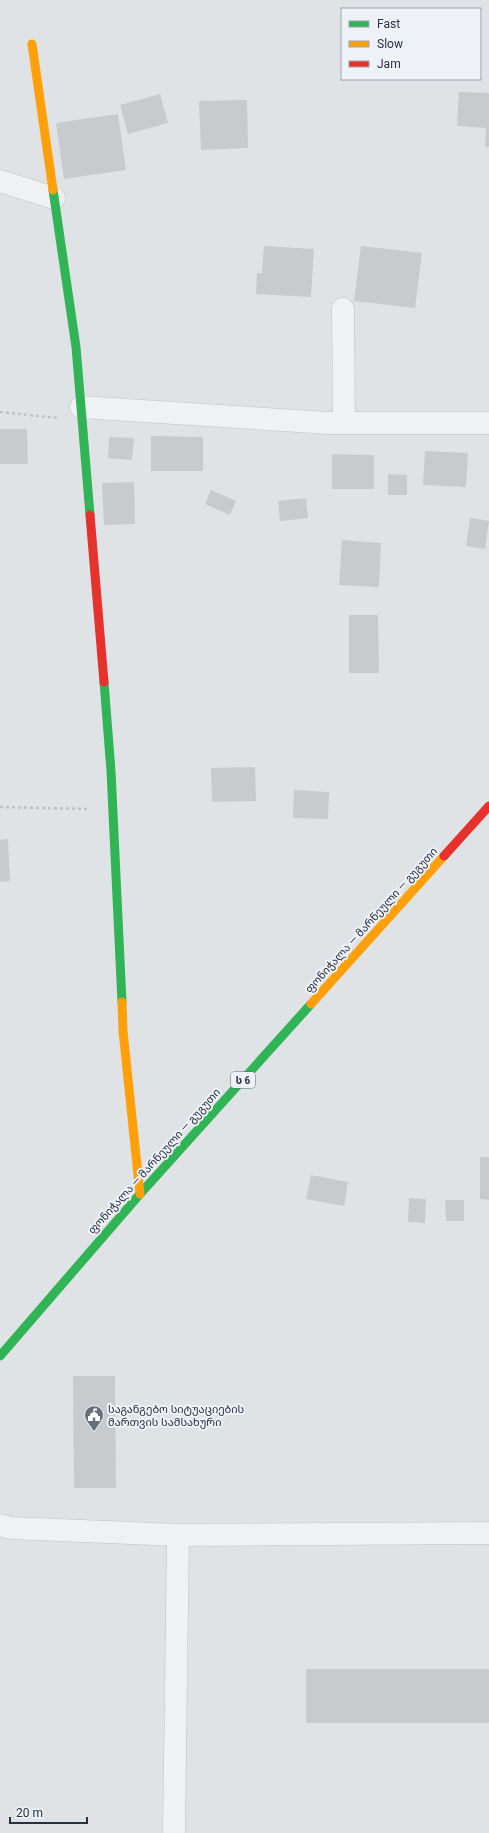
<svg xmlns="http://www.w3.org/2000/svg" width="489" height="1833" viewBox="0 0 489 1833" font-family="Roboto,'Noto Sans Georgian',sans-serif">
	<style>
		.building { fill: #c8cbce }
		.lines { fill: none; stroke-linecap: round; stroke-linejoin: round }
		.street-casing { stroke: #bec1c4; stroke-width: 23 }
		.path { stroke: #bfc1c6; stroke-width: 2.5; stroke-dasharray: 3 3; stroke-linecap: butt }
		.street { stroke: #f0f1f2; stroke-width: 22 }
		.fast { stroke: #30b455; stroke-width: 9 }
		.slow { stroke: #ff9f0a; stroke-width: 9 }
		.jam { stroke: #e5322d; stroke-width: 9 }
		.labels { text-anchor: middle; stroke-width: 4; stroke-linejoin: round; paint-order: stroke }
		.shield { fill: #eef1f6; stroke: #636b77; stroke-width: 1 }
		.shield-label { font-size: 10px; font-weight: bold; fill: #273140 }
		.street-label { font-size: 11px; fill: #273140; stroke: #eef1f6 }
		.poi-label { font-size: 11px; fill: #273140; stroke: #eef1f6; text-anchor: start }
	</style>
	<rect width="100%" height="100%" fill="#e0e3e6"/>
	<path class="building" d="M459 92 489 93V147H485L486 128 457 126Z
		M160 94 168 123 128 134 120 105Z
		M247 100 248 148 201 150 199 101Z
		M118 114 126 170 64 179 56 123Z
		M264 246 314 249 311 297 256 294 257 273H262Z
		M361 246 422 253 415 308 354 301Z
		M0 429H27L28 464H0Z
		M151 436 203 437V471H151Z
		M109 437 134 438 132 460 108 458Z
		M425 451 468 453 466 487 423 485Z
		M332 454 374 455V489H332Z
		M388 474 407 475V495H388Z
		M134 482 135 524 104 525 102 483Z
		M211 490 236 501 230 515 205 504Z
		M306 498 308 518 280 521 278 501Z
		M470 518 489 521 485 549 466 546Z
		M342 540 381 543 379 587 339 585Z
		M349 615H378L379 673H349Z
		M255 767 256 801 212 802 211 768Z
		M294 790 329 792 328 819 293 818Z
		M8 839 10 881 0 882V840Z
		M480 1157H489V1200L480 1199Z
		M311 1175 348 1182 344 1206 306 1199Z
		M409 1198 426 1199 425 1223 408 1222Z
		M445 1200H464V1221H446Z
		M73 1376H115L116 1488H74Z
		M306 1669H489V1723H306Z"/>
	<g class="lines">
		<g class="street-casing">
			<path id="street" d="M0 181 54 198
				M343 309 344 423
				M81 407 328 423H489
				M0 1525 11 1528 178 1535 489 1533
				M174 1833 178 1535"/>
		</g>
		<path class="path" d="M0 412 58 418
			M0 807 89 809"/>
		<use href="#street" class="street"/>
		<path class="fast" d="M53 190 76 347 90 515
			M104 682 111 771 122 1002
			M0 1356 140 1194 311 1004"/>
		<path class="slow" d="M32 44 53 190
			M122 1002 123 1031 140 1194
			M311 1004 444 856"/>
		<path class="jam" d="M90 515 104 682
			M444 856 489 806"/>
	</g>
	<defs>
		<g id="civic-pin" transform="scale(1)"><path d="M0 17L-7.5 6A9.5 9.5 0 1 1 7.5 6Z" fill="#686f7a" stroke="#eef1f6"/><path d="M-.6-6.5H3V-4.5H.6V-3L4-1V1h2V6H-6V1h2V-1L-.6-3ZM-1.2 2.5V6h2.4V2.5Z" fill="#fff"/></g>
	</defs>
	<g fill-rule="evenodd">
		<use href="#civic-pin" x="94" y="1415"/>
	</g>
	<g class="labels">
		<rect class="shield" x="231" y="1072" width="24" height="16" rx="3"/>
		<g class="shield-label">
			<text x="243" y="1084">ს 6</text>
		</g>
		<g class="street-label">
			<text transform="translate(371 920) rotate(-48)" y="4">ფონიჭალა — მარნეული — გუგუთი</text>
			<text transform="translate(154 1161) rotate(-48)" y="4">ფონიჭალა — მარნეული — გუგუთი</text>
		</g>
		<g class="poi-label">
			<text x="108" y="1413">საგანგებო სიტუაციების<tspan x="108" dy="13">მართვის სამსახური</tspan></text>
		</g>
	</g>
	<rect x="341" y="8" width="140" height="72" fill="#eef1f6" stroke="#9ea4ad"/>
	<rect x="349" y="21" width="20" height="6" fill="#30b455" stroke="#9ea4ad"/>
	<text x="377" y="28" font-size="12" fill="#273140">Fast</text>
	<rect x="349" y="41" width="20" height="6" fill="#ff9f0a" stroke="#9ea4ad"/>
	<text x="377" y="48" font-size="12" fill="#273140">Slow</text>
	<rect x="349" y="61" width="20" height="6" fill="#e5322d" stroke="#9ea4ad"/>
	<text x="377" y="68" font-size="12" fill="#273140">Jam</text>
	<path d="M10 1817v6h77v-6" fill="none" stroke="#273140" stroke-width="2"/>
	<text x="16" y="1817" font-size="12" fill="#273140" stroke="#eef1f6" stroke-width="3" paint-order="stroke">20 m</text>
</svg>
